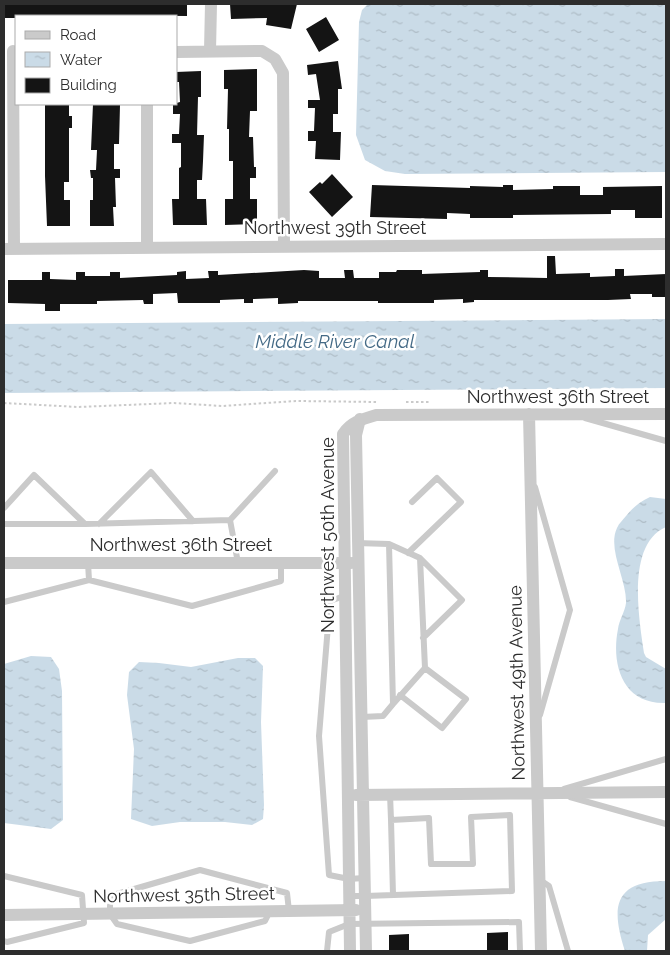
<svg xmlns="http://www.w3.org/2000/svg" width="670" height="955" viewBox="0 0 670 955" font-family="Raleway,sans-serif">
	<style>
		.water { fill: url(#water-ripples) }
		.building { fill: #141414 }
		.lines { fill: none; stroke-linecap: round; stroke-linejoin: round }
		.path { stroke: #cacaca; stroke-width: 2; stroke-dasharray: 2.5 2.5; stroke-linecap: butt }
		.lane { stroke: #cacaca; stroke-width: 6 }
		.street { stroke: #cacaca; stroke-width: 12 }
		.labels { text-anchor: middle; stroke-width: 5; stroke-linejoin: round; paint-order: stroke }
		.street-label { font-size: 18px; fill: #2d2d2d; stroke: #fff }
		.water-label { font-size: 19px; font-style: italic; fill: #446a86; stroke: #fff }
	</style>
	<defs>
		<pattern id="water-ripples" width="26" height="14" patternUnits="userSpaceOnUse" patternTransform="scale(1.25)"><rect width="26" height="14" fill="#cadbe7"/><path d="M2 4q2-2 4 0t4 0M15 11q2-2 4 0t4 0" fill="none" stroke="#aebcc6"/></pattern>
	</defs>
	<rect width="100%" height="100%" fill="#fff"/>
	<path class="water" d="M368 4H666V172L405 174 385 171 365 160 356 135 359 22 362 10Z
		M666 319V388L4 393V324Z
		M650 497 666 499V527C626 544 639 619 644 653L646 657 666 669V702L665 703C622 704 611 664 618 629 619 620 625 612 626 603 627 580 607 549 617 528 619 523 623 520 626 516 633 507 640 502 650 497Z
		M31 656 51 657 59 669 62 691 63 820 51 829 4 823V664Z
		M238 658H255L263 666 261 722 264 805 263 819 252 825 225 822H180L152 826 131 819 134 749 127 695 129 672 139 662 159 663 191 667Z
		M666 881V919L648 935 647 951H625C611 908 613 881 666 881Z"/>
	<path class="building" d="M4 4H187V16L55 15V16H16V18H4Z
		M230 4H297L291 29 266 25 267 18 231 19Z
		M326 17 339 40 319 52 306 29Z
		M338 61 342 89H338V114H333V132H341L340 160 315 159 316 141H308V131H314L315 108H308V100H320L316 74 308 75 307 65Z
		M257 69V111H250L249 137H253L254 167H256V178H250V199H257V224L225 225V199H233V161H229V129H227L228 89H224V70Z
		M201 71V97H198L197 135H204L203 161 202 180H197V199H206L207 225H173L172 199H179V168L181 167V143H172V134H179L180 114H173V104L180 102 179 82H176V72Z
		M45 104H69V116H72V128H69V182H64V200H70V226H47L45 176Z
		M93 104 120 105 119 144H114V169H120V178H115L116 207H113L114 226H90V200H93V178H91L90 170H96L97 150H91Z
		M332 174 353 197 332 217 309 192 320 182 322 184Z
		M372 185 470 188V186L503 187V185H513V190L553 189V186H580V195H603V187L662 186V218H635V210H611V214L513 215V218H470V214L447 213V219L370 217Z
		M547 256H555L556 274 590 273V277L615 276V269H624V276L666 274V297H652V294H630L631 299 608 300H474V302L463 303V299L434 300V303H378V301H298V303L278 304V298L253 299V303H244V299L220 300V303H178L177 293 153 294V304H144L143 300 97 301V304H60V311H45V304L8 303V280H42V272H50V279L76 280V272H85V276H110V272H120V278L177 275V272L186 271V279L209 278 208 271H218V275L304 270 319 271V278H345L344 270H353L354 278H379V272H396L397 270H422V274L480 272V270H488V277L547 278Z
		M508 932V951H487V933Z
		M409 934V951H389V935Z"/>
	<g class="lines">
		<path class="path" d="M406 402H431
			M4 403 78 407 174 403 222 406 296 401 378 402"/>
		<path class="lane" d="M585 418 666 441
			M535 487 570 610 540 715
			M4 508 34 475 85 524 230 520 275 471
			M230 520 238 563
			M4 524H85
			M99 524 151 472 193 521
			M356 543 389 544 393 704 383 716 362 717
			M389 544 420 558 425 668 393 704
			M408 553 461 502 437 478 412 502
			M420 558 462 600 423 638
			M89 580 192 606 281 581V563
			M347 595 330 601 319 736 329 875 349 879 364 878
			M4 602 89 580 88 563
			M400 695 442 728 466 699 425 668
			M564 789 666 759
			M390 794 391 820
			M570 797 666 824
			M4 876 82 895 84 923 7 942 4 941
			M540 880 549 886 568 951
			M349 896H365L512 891 510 815 471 817 473 864H431L429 818 391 820 393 895
			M270 911 265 921 190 941 117 924 110 914V896L200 870 287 893 289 911
			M327 951 329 932 349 924 519 922 520 951"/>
		<path class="street" d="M13 51 14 249
			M210 51 211 4
			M176 52 262 51 275 59 283 73 284 246
			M147 104V248
			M4 249 666 244
			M529 414 541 951
			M360 419 356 435 366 951
			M4 563H351
			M356 795 666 792
			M4 915 356 910
			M350 951 343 434C351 422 362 419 376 415L666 414"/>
	</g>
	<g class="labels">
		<g class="street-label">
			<text x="335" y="234">Northwest 39th Street</text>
			<text x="558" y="403">Northwest 36th Street</text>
			<text transform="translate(328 535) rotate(-90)" y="6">Northwest 50th Avenue</text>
			<text x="181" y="551">Northwest 36th Street</text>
			<text transform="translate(517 683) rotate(-91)" y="6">Northwest 49th Avenue</text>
			<text transform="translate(184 895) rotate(-1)" y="6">Northwest 35th Street</text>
		</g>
		<g class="water-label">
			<text x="335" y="348">Middle River Canal</text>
		</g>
	</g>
	<rect width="670" height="955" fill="none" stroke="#2d2d2d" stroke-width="10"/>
	<rect x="15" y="15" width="162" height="90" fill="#ffffff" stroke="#ababab"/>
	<rect x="25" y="31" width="25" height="8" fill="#cacaca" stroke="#ababab"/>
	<text x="60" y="40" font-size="15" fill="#2d2d2d">Road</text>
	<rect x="25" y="52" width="25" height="15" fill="url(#water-ripples)" stroke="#ababab"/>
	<text x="60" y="65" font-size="15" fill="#2d2d2d">Water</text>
	<rect x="25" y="78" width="25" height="15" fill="#141414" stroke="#ababab"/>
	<text x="60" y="90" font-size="15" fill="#2d2d2d">Building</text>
</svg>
